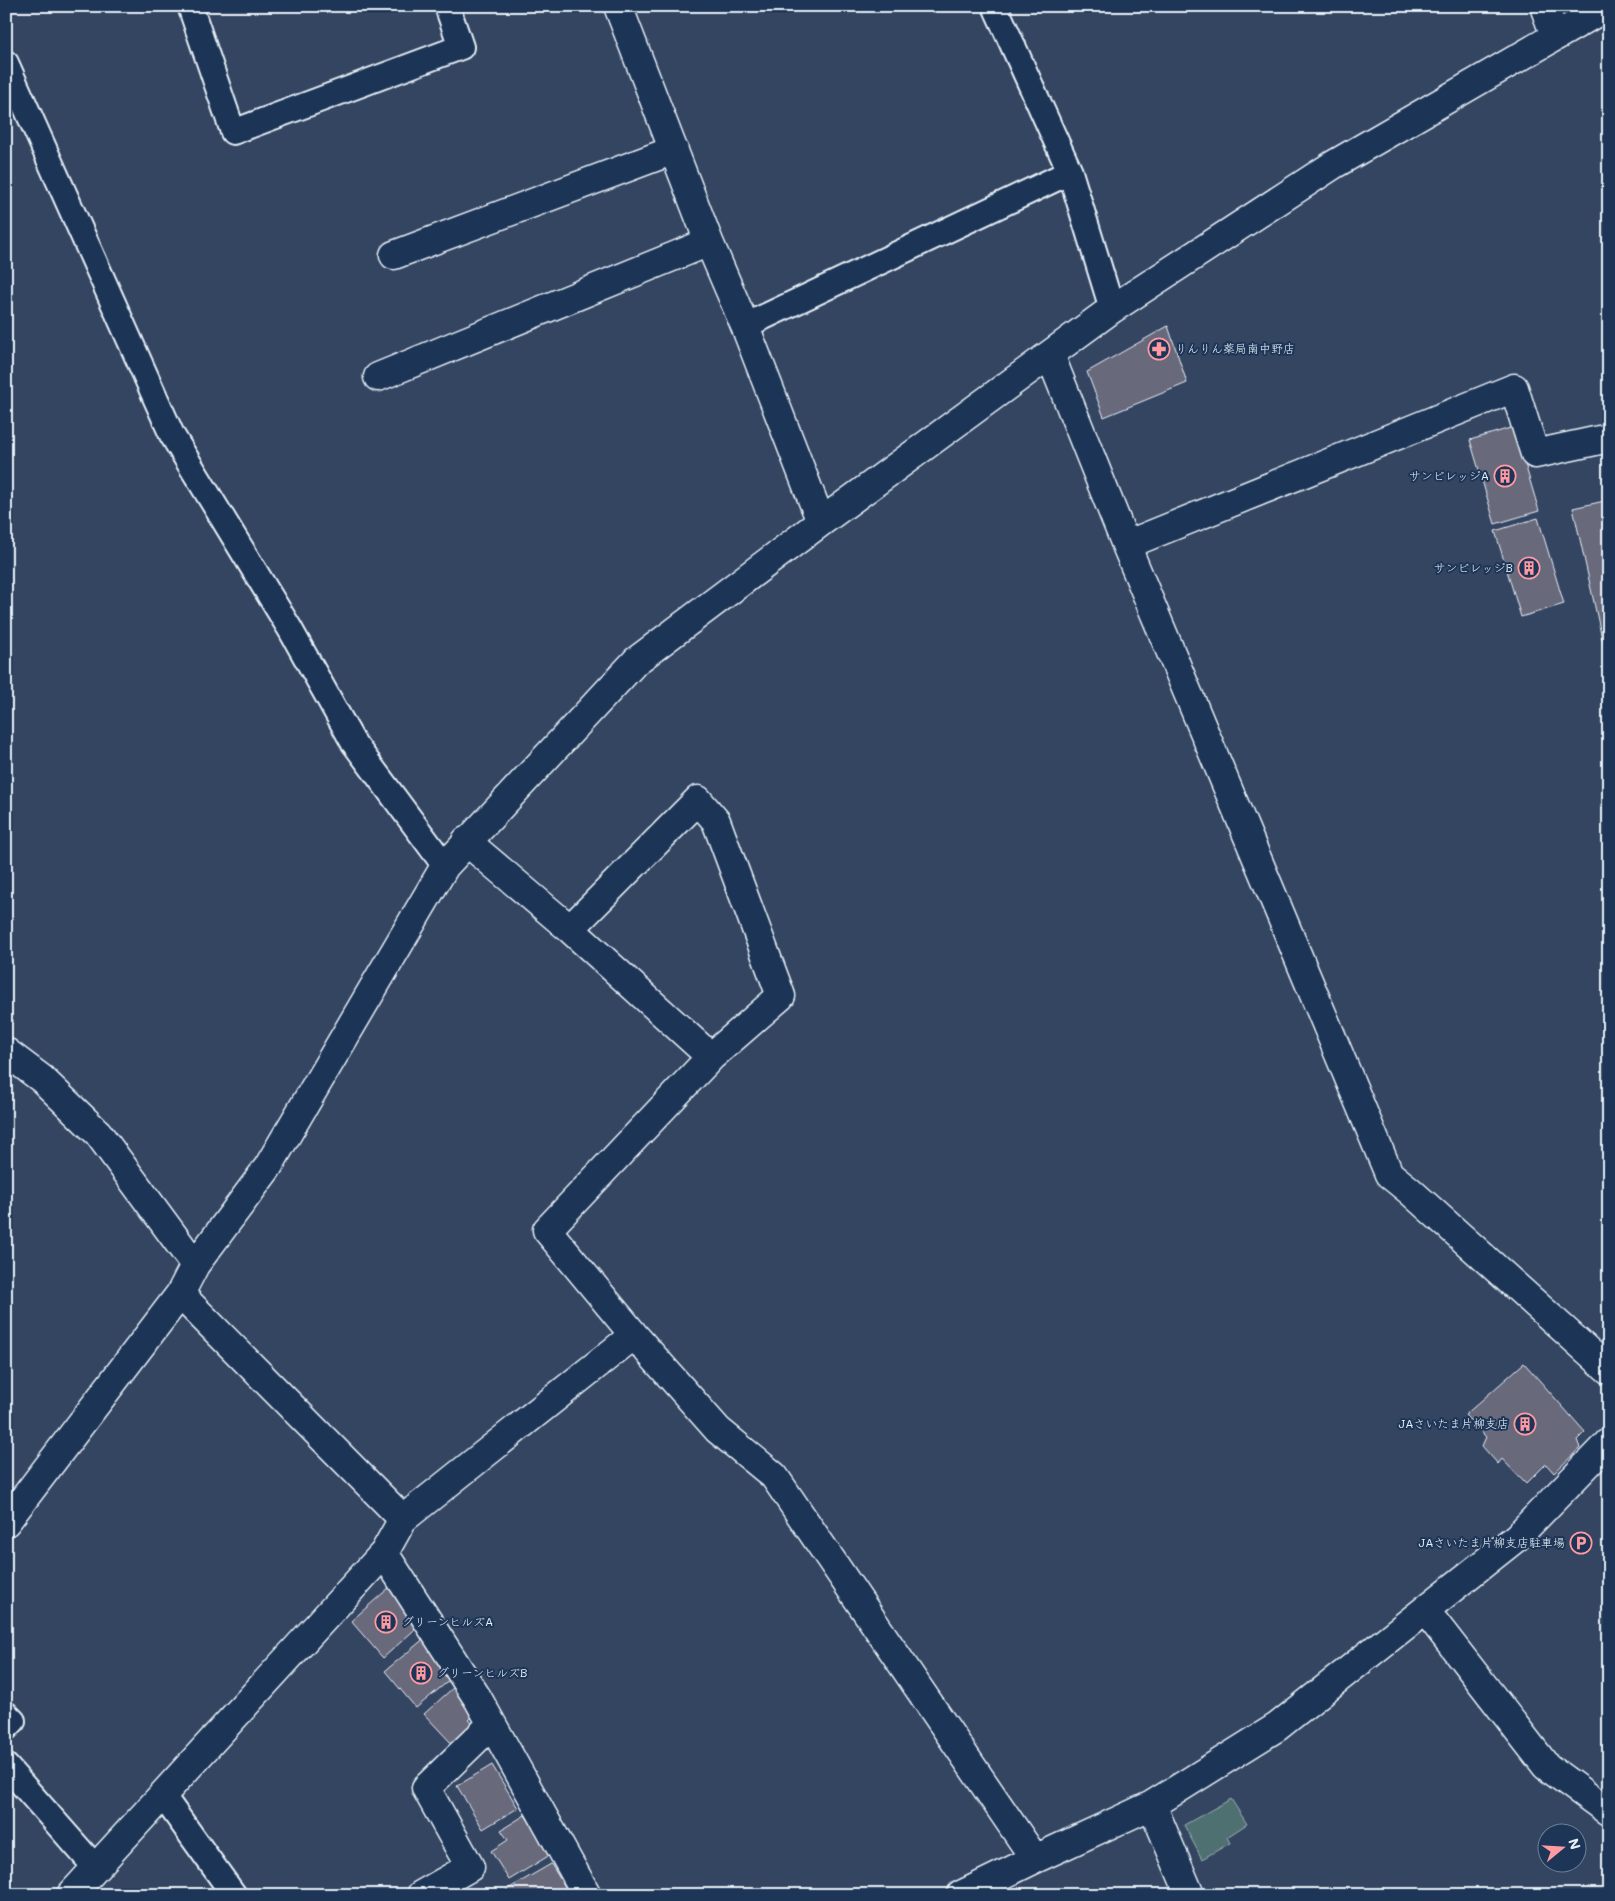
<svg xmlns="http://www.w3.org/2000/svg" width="1615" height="1901" viewBox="0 0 1615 1901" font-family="Mali,'Klee One',sans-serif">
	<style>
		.green { fill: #507070; stroke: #9cb0b4 }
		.building { fill: #69697b; stroke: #e8f1f8 }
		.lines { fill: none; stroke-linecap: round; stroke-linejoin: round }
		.lane-casing { stroke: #e8f1f8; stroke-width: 28 }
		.street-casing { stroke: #e8f1f8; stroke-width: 31 }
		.lane { stroke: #1d3557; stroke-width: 24 }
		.street { stroke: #1d3557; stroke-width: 28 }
		.labels { text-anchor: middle; stroke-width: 4; stroke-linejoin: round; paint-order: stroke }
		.poi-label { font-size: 12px; fill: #e8f1f8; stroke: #1d3557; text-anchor: end }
	</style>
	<rect width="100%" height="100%" fill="#344562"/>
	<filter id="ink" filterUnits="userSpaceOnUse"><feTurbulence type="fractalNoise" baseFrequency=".02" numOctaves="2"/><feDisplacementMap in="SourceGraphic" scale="10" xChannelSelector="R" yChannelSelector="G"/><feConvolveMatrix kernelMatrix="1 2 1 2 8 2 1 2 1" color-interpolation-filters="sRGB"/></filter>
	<g filter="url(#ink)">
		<path class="green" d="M1231 1799 1247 1824 1227 1837 1230 1843 1202 1859 1184 1825Z"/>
		<path class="building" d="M1168 326 1187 383 1104 417 1087 372Z
			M1514 427 1539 511 1495 524 1470 440Z
			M1609 500V670L1573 508Z
			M1538 518 1564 604 1521 617 1495 531Z
			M1524 1363 1585 1432 1577 1440 1580 1448 1554 1473 1546 1464 1526 1484 1502 1459 1498 1464 1482 1446 1486 1437 1465 1415Z
			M390 1587 422 1623 383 1658 351 1621Z
			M426 1637 457 1674 416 1708 385 1671Z
			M454 1687 478 1712 469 1720 476 1727 454 1746 424 1714Z
			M492 1765 518 1808 483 1829 457 1786Z
			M525 1815 550 1855 509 1880 491 1851 508 1840 501 1830Z
			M551 1864 570 1895H502L501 1893Z"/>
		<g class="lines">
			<g class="lane-casing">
				<path id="lane" d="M190 6 233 132 461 47 447 6
					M995 6 1070 172 1112 309
					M6 63 172 435 290 629 353 742 445 866
					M745 326 1070 172
					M6 1714 13 1721 6 1728
					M6 1766 95 1867
					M163 1796 234 1895"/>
			</g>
			<g class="street-casing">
				<path id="street" d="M618 6 709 242 745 326 821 522
					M1544 6 1555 36
					M394 255 674 150
					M1050 355 1126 545 1389 1174 1410 1191 1609 1370
					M378 377 709 242
					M1126 545 1514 388 1535 454 1609 438
					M466 841 570 929 711 1057
					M570 929 698 800 716 821 781 996 711 1057 547 1230 634 1335 718 1430 774 1476 1035 1859
					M6 1052 42 1079 98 1133 195 1265
					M180 1294 403 1519
					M6 1522 180 1294 195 1265 268 1167 445 866 636 661 821 522 1112 309 1333 165 1608 6
					M384 1553 478 1699 587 1895
					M1425 1610 1546 1766 1609 1812
					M1152 1805 1190 1895
					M71 1895 384 1553 403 1519 634 1335
					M421 1895 470 1867 426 1788 491 1725
					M961 1895 1035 1859 1152 1805 1277 1727 1517 1537 1609 1442"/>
			</g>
			<use href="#lane" class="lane"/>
			<use href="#street" class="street"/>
		</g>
	</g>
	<defs>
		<g id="pharmacy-ring" transform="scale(1.125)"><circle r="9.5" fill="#1d3557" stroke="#ff9aa2" stroke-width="1.5"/><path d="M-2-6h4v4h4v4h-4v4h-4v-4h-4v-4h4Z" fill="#ff9aa2"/></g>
		<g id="building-ring" transform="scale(1.125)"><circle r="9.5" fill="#1d3557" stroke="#ff9aa2" stroke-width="1.5"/><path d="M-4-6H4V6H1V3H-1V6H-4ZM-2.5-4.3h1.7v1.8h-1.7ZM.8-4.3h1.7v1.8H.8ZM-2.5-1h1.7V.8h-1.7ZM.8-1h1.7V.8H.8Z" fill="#ff9aa2"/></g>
		<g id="parking-ring" transform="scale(1.125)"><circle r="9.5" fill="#1d3557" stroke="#ff9aa2" stroke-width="1.5"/><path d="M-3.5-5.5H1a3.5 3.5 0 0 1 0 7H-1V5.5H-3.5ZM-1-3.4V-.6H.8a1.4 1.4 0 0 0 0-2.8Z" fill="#ff9aa2"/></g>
	</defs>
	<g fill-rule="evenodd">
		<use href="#pharmacy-ring" x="1159" y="349"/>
		<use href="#building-ring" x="1505" y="476"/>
		<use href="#building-ring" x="1529" y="568"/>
		<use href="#building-ring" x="1525" y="1424"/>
		<use href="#parking-ring" x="1581" y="1543"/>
		<use href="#building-ring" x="386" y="1622"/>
		<use href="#building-ring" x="421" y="1673"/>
	</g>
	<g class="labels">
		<g class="poi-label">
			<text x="1175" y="353" text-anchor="start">りんりん薬局南中野店</text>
			<text x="1489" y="480">サンビレッジA</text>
			<text x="1513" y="572">サンビレッジB</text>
			<text x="1509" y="1428">JAさいたま片柳支店</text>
			<text x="1565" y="1547">JAさいたま片柳支店駐車場</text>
			<text x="402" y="1626" text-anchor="start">グリーンヒルズA</text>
			<text x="437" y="1677" text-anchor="start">グリーンヒルズB</text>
		</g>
	</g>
	<rect width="1615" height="1901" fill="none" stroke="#1d3557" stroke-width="25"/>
	<rect x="12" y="12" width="1590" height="1876" fill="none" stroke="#e8f1f8" stroke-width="2" filter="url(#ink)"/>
	<g transform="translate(1562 1848) rotate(72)"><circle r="24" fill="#1d3557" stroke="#6e8097"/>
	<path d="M0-4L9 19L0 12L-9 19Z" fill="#ff9aa2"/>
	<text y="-8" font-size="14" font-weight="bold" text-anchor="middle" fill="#e8f1f8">N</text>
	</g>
</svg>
